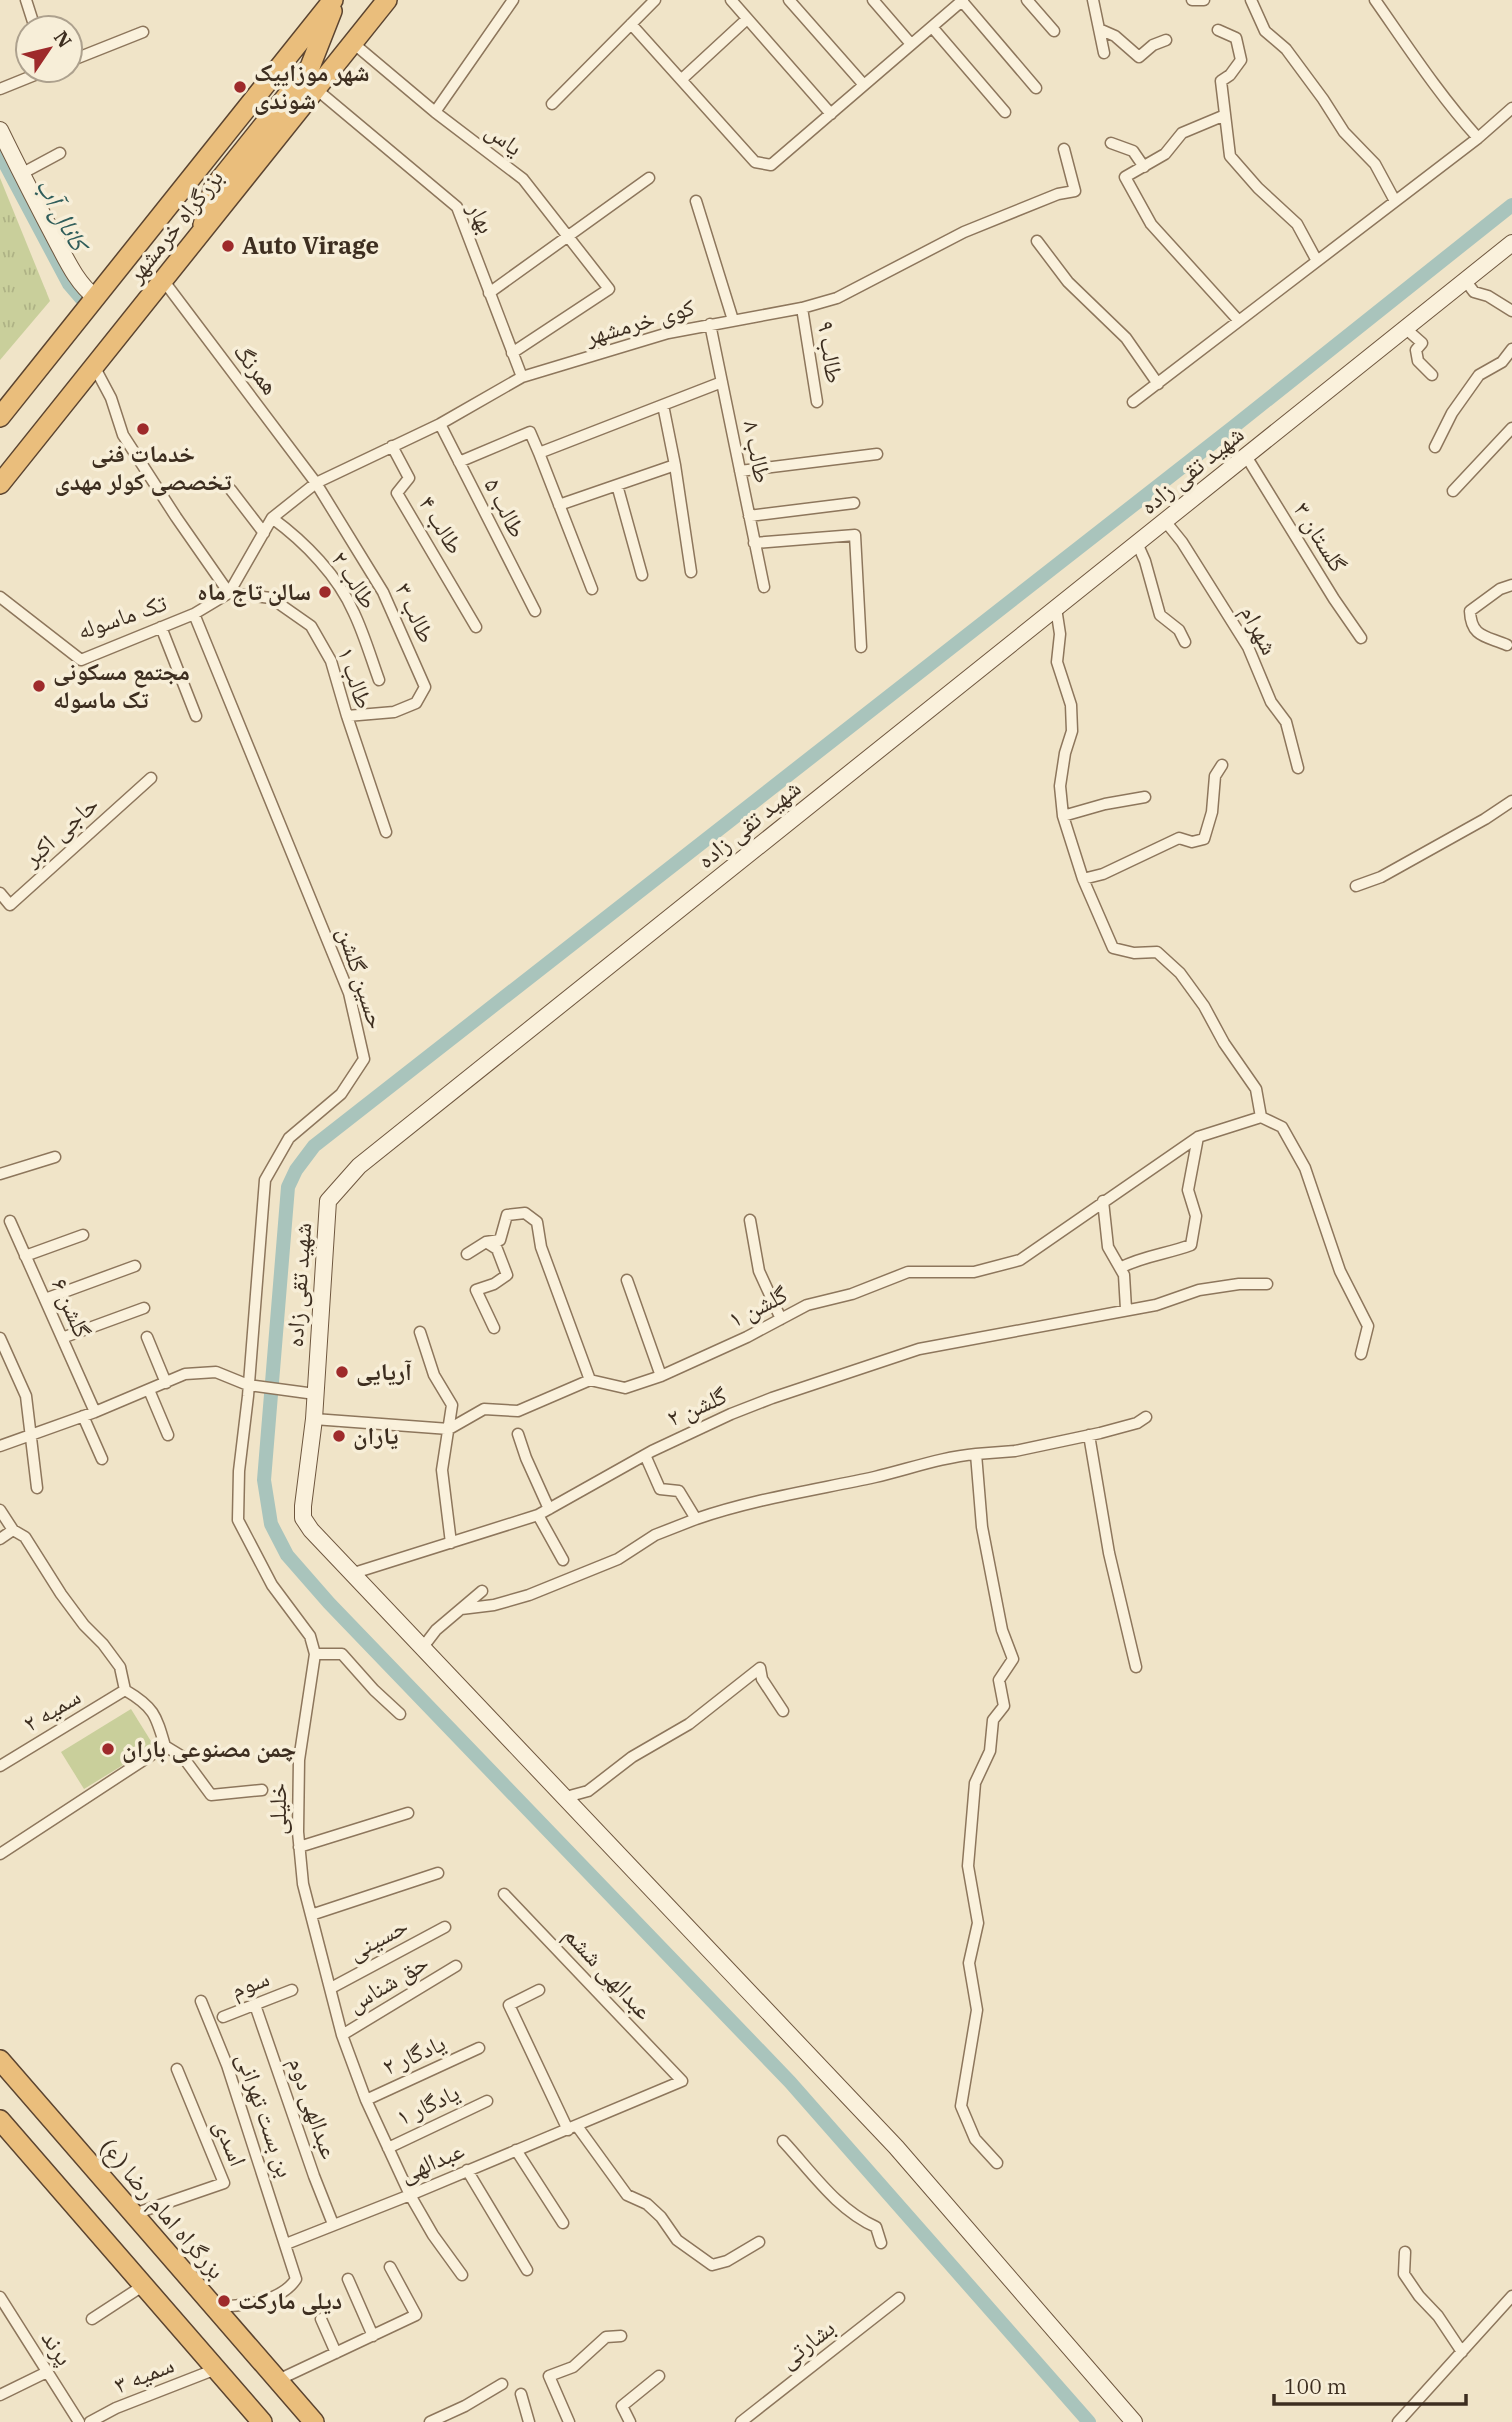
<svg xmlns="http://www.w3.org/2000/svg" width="1512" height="2422" viewBox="0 0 1512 2422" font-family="'IBM Plex Serif','Noto Naskh Arabic',serif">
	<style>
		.grass { fill: url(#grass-tufts) }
		.pitch { fill: #c9cf9b }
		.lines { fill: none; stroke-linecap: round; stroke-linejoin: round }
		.canal { stroke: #a9c4bc; stroke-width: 14 }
		.minor-casing { stroke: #8d765c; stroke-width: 13 }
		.secondary-casing { stroke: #6f573f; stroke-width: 18 }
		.trunk-casing { stroke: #5b4430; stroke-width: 22 }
		.minor { stroke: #faf1dc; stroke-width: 10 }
		.secondary { stroke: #faf1dc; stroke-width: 16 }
		.trunk { stroke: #eabe7c; stroke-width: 19 }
		.poi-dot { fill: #9e2a2b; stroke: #f7eed8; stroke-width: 2.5 }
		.labels { text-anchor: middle; stroke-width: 7; stroke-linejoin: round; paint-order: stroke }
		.poi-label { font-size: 24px; font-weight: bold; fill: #3d2e20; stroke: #f7eed8; text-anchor: start }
		.street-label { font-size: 24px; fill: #3d2e20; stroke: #f7eed8 }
		.water-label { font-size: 26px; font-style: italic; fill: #2f5d5a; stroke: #f7eed8 }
	</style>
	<defs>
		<pattern id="grass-tufts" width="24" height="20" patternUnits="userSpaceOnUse" patternTransform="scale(1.75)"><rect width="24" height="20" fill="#c9cf9b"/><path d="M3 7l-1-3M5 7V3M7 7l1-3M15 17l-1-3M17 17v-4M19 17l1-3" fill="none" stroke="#aeb285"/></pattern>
	</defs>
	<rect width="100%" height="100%" fill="#f0e4c8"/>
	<path class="grass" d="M0 178 50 301 0 360Z"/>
	<path class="pitch" d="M131 1709 154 1746 84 1789 61 1752Z"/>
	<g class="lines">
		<path class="canal" d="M0 154 69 284 81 298
			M1089 2422 790 2082 329 1603 287 1555 271 1524 264 1480 288 1187 296 1170 314 1146 1232 428 1512 205"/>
		<g class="minor-casing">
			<path id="minor" d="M26 0 35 28
				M731 0 831 114
				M789 0 864 85
				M873 0 911 44
				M961 0 1036 88
				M1027 0 1054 31
				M1093 0 1104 53
				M1192 0H1204
				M1251 0 1265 31 1286 49 1323 99 1344 132 1375 164 1395 201
				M1375 0C1408 47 1439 95 1478 138
				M631 24 755 162 771 165 963 0
				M932 27 1005 112
				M1099 29 1115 36 1139 57 1153 45 1166 40
				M1218 30 1236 38 1241 60 1230 75 1221 81 1230 156 1258 188 1297 224 1317 261
				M353 43 435 112 523 179 609 289 512 353
				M70 61 143 32
				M682 79 747 19
				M0 89 47 70
				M316 89 457 207 522 377
				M552 104 655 0
				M435 112 513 0
				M1225 115 1182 133 1165 154 1125 177 1151 224 1239 321
				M1111 143 1133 151 1144 167
				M21 174 60 153
				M696 201 733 320
				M1037 241 1068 282 1126 338 1158 384
				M163 280 316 483 383 592 425 687 416 703 394 712 347 716
				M1465 280 1474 292 1488 296 1512 311
				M489 293 649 178
				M802 308 817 402
				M710 324 764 587
				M1405 328 1422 343 1416 350 1418 361 1432 375
				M94 366 111 398 123 435 176 517 229 593 271 598 311 626 331 661 347 716 386 832
				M1133 402 1478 138 1512 108
				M663 405 675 465 691 572
				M440 424 535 611
				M392 446 409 478 397 493 476 627
				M1435 447 1452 413 1479 375 1502 362 1512 349
				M539 453 592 589
				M1246 456 1334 599 1361 638
				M459 462 530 432 539 453 722 382
				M740 471 877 454
				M617 485 642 575
				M231 490 264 533
				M1453 491 1512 428
				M559 505 675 465
				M749 516 854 503
				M272 518C305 542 338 576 354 613 364 634 371 658 379 680
				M1165 521 1182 542 1248 647 1271 702 1286 722 1298 768
				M754 543 855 535 861 647
				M1137 543 1145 561 1160 615 1179 630 1185 642
				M0 597 81 660 194 614 229 593 272 518 316 483 440 424 522 377 668 333 802 308 837 298 964 232 1058 194 1075 191 1064 149
				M1056 608 1060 634 1057 662 1071 705 1072 731 1065 753 1060 786 1063 816 1083 879 1113 948 1134 953 1157 952 1180 973 1204 1006 1224 1043 1256 1089 1261 1117 1282 1127 1305 1168 1340 1271 1368 1326 1361 1354
				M194 614 349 993 364 1059 341 1094 289 1138 265 1180 248 1396 239 1471 238 1520 272 1585 310 1636 315 1654 299 1760 298 1832 303 1884 342 2035 366 2100 410 2195 433 2235 462 2275
				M161 627 196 716
				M1507 645C1487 636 1471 638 1470 611L1500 589 1512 585
				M1063 816 1105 804 1145 797
				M1083 879 1103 874 1179 838 1192 842 1204 839 1212 812 1215 776 1222 765
				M1356 886 1381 877 1485 819 1512 801
				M0 893 10 905 151 778
				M0 1174 55 1157
				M1103 1201 1108 1247 1124 1275 1126 1309
				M750 1220 759 1271 781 1319
				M10 1221 95 1412
				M486 1242 497 1249 507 1275 494 1284 476 1290 494 1328
				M467 1254 486 1242 500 1240 507 1215 525 1213 537 1222 541 1247 590 1380
				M25 1256 83 1235
				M1120 1268C1142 1256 1167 1254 1191 1245L1196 1216 1188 1190 1198 1137
				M627 1280 661 1376
				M45 1299 135 1266
				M420 1332 434 1375 452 1405 442 1470 451 1543
				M147 1337 166 1383
				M0 1338 26 1396 37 1488
				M62 1338 144 1308
				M149 1390 168 1435
				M83 1416 102 1459
				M314 1419 449 1429 484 1409 518 1411 590 1380 625 1388 661 1376 747 1337 807 1305 852 1294 908 1272H974L1020 1260 1198 1137 1261 1117
				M518 1434 526 1458 549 1509
				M1089 1435 1109 1553 1136 1667
				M0 1446 95 1412 185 1374 216 1372 248 1385 315 1394
				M976 1454 1015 1451 1100 1433 1137 1423 1146 1417
				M645 1455 660 1489 679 1491 696 1519C754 1499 815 1490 875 1477 909 1469 942 1457 976 1454L982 1527 1002 1630 1013 1659 999 1680 1004 1706 993 1720 990 1751 975 1783 968 1866 978 1923 969 1963 977 2010 961 2106 975 2139 997 2163
				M0 1510 13 1530 25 1537 61 1594 84 1625 103 1644 120 1667 125 1690C154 1707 156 1715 165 1746L183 1757 211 1795 262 1790
				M538 1515 563 1560
				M0 1539 13 1530
				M354 1573 538 1515 652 1451 731 1414 772 1398 919 1349 1156 1305 1199 1290 1239 1284H1267
				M461 1609 494 1605 529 1595 618 1559 655 1535 696 1519
				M423 1647 436 1630 482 1591
				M315 1654H342L374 1690 400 1714
				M0 1766 125 1690
				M566 1797 588 1791 632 1757 689 1724 760 1668 762 1679 783 1711
				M299 1847 408 1813
				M0 1854 165 1746
				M311 1915 438 1873
				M331 1988 445 1927
				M539 1990 509 2005 568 2130
				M201 2001 227 2065 296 2279C280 2303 241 2306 214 2307
				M255 2005 314 2176 333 2224
				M223 2017 292 1990
				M342 2035 456 1966
				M366 2100 479 2048
				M577 2126 627 2195 647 2204 661 2217 677 2240 712 2265 727 2261 759 2242
				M783 2141C811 2171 837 2210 876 2227L881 2243
				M388 2148 487 2101
				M516 2150 563 2223
				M467 2170 527 2270
				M134 2214 224 2183 177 2069
				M286 2244 410 2195 682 2081 504 1894
				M1405 2252 1404 2274 1419 2296 1438 2316 1462 2352
				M348 2279 373 2336
				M0 2297 79 2422
				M92 2319 144 2285
				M321 2319 336 2353
				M278 2380 416 2315 390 2267
				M521 2394 529 2422
				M0 2395 47 2372
				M90 2422 116 2408 216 2369
				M430 2422 465 2406 502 2384
				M569 2422 549 2376 573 2367 606 2337 621 2336
				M630 2422 622 2406 659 2376
				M741 2422 899 2298
				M1398 2422 1512 2296"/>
		</g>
		<g class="secondary-casing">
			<path id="secondary" d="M0 130C19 169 38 206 58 244 68 263 78 284 95 297
				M1134 2422 896 2147 311 1530 303 1518V1506L314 1419 328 1201 359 1166 1512 243"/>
		</g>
		<g class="trunk-casing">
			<path id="trunk" d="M203 225 214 187 310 67 332 11
				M0 417 333 0
				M0 484 387 0
				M0 2060 314 2422
				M0 2120 262 2422"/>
		</g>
		<use href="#minor" class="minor"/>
		<use href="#secondary" class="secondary"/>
		<use href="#trunk" class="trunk"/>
	</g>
	<g class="poi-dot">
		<circle cx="240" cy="87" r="7"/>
		<circle cx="228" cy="246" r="7"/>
		<circle cx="143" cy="429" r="7"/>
		<circle cx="325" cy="592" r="7"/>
		<circle cx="39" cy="686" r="7"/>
		<circle cx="342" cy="1372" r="7"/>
		<circle cx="339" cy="1436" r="7"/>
		<circle cx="108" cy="1749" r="7"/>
		<circle cx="224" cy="2301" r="7"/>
	</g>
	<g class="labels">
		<g class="poi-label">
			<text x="254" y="81">شهر موزاییک<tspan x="254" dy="28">شوندی</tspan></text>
			<text x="242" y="254">Auto Virage</text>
			<text x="143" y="462" text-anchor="middle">خدمات فنی<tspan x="143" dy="28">تخصصی کولر مهدی</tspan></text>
			<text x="311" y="600" text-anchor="end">سالن تاج ماه</text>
			<text x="53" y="680">مجتمع مسکونی<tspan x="53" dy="28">تک ماسوله</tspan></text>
			<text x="356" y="1380">آریایی</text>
			<text x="353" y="1444">یاران</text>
			<text x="122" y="1757">چمن مصنوعی باران</text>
			<text x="238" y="2309">دیلی مارکت</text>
		</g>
		<g class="street-label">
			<text transform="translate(504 139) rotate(37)" y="8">یاس</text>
			<text transform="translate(481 218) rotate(64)" y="8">بهار</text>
			<text transform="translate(175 226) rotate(-51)" y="8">بزرگراه خرمشهر</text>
			<text transform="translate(640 322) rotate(-16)" y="8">کوی خرمشهر</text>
			<text transform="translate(830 352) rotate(81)" y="8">طالب ۹</text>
			<text transform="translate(256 369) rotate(53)" y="8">همرنگ</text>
			<text transform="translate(757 452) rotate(79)" y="8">طالب ۸</text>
			<text transform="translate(1192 470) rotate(-39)" y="8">شهید تقی زاده</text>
			<text transform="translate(505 508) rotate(63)" y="8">طالب ۵</text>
			<text transform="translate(441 525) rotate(59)" y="8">طالب ۴</text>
			<text transform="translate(1320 537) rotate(58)" y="8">گلستان ۳</text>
			<text transform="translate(354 580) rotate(57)" y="8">طالب ۲</text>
			<text transform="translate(415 613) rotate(65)" y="8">طالب ۳</text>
			<text transform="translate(122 617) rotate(-19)" y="8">تک ماسوله</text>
			<text transform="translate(1259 630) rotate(62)" y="8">شهرام</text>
			<text transform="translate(355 678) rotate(71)" y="8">طالب ۱</text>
			<text transform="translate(749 824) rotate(-39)" y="8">شهید تقی زاده</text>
			<text transform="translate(61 831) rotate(-42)" y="8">حاجی اکبر</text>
			<text transform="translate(361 978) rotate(72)" y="8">حسین گلشن</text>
			<text transform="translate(299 1285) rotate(-86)" y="8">شهید تقی زاده</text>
			<text transform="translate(758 1307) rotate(-27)" y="8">گلشن ۱</text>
			<text transform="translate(71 1308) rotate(66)" y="8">گلشن ۶</text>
			<text transform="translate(697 1407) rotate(-24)" y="8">گلشن ۲</text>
			<text transform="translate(52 1710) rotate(-31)" y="8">سمیه ۲</text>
			<text transform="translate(278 1809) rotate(-90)" y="8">خلیلی</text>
			<text transform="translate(378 1939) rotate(-28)" y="8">حسینی</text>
			<text transform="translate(608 1973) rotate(47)" y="8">عبدالهی ششم</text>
			<text transform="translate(388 1983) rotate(-31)" y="8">حق شناس</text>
			<text transform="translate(250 1984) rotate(-21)" y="8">سوم</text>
			<text transform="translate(414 2055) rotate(-24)" y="8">یادگار ۲</text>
			<text transform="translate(428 2105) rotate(-25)" y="8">یادگار ۱</text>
			<text transform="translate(313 2108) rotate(71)" y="8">عبدالهی دوم</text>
			<text transform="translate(265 2115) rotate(71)" y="8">بن بست تهرانی</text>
			<text transform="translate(230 2143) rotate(68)" y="8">اسدی</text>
			<text transform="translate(432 2162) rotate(-23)" y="8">عبدالهی</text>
			<text transform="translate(162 2209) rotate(49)" y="8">بزرگراه امام رضا (ع)</text>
			<text transform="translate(807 2344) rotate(-38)" y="8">بشارتی</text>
			<text transform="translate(57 2348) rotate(57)" y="8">پرند</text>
			<text transform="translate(144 2375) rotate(-22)" y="8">سمیه ۳</text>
		</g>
		<g class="water-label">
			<text transform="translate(62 214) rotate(61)" y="9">کانال آب</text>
		</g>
	</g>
	<g transform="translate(49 49) rotate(55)"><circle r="33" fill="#f7eed8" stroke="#ada18e" stroke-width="2"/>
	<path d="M0-5L12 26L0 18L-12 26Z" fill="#9e2a2b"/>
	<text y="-10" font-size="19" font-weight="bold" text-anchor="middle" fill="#3d2e20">N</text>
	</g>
	<path d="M1274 2394v10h192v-10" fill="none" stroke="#3d2e20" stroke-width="3.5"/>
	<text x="1284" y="2394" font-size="21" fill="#3d2e20" stroke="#f7eed8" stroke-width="5" paint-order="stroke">100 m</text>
</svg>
